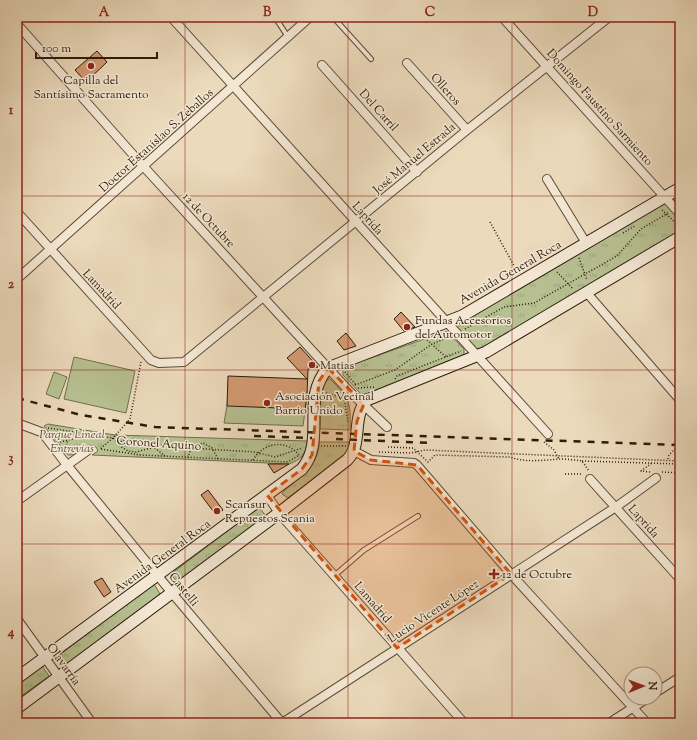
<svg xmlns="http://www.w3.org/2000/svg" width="697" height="740" viewBox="0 0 697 740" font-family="'Sorts Mill Goudy',serif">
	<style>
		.grass { fill: #b7c091; stroke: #726e4e }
		.park { fill: url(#park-tufts); stroke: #726e4e }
		.building { fill: #d39971; stroke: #2c1b0b }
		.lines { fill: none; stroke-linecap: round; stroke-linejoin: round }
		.lane-casing { stroke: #5c4b37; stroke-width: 6 }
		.street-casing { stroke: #5c4b37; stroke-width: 10 }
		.secondary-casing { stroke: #2c1b0b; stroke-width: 13 }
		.path { stroke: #2c1b0b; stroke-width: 1.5; stroke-dasharray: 1 2; stroke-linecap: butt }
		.lane { stroke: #f3e7d3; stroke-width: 4 }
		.street { stroke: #f3e7d3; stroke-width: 8 }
		.secondary { stroke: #f3e7d3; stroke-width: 11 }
		.rail { stroke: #2c1b0b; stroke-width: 2.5; stroke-dasharray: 7 7; stroke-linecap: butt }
		.marked { fill: #d5530c; fill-opacity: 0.2; stroke: #d5530c; stroke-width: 3; stroke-dasharray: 8 5; stroke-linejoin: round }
		.grid { fill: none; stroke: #8f2418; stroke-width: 1; stroke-opacity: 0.55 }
		.poi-dot { fill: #8f2418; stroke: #f3e7d3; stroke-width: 1.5 }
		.labels { text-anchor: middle; stroke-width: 3; stroke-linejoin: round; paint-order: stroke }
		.poi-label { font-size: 12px; fill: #2c1b0b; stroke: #f3e7d3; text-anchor: start }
		.street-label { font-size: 12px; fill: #2c1b0b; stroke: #f3e7d3 }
		.park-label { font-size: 12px; font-style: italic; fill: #564d33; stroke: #f3e7d3 }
		.neatline { fill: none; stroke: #8f2418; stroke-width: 1.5 }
		.grid-label { font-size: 13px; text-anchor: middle; font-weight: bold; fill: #8f2418 }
	</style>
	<defs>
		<pattern id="park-tufts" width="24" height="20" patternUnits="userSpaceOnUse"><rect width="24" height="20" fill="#b7c091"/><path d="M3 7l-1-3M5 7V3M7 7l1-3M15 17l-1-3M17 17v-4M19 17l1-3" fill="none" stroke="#9ea47c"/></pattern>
	</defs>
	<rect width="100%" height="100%" fill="#ecdabc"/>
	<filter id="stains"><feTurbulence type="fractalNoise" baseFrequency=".005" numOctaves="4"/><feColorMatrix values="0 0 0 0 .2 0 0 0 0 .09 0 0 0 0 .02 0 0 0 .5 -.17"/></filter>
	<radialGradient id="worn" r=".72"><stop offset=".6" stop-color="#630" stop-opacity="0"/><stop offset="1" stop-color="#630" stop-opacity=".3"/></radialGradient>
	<path class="grass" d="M74 357 135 371 126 413 64 399Z
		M54 372 67 377 59 399 46 394Z
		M307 396 303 426 224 423 228 400Z"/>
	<path class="park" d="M680 189V237L477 356 447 323Z
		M447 331 464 349V355L369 394H361L343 375V369L345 367Z
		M330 379C350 399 351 402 350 430L320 429 321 395 326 380Z
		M48 424 115 435 307 441C307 454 300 460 289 464L92 455 98 451 96 447 89 445 76 455H68L44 426Z
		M319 442H349L350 449 346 455 288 498 282 494 283 492C300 477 319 466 319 442Z
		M259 507 266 516 177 582 171 574Z
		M154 584 160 594 65 665 58 656Z
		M42 666 49 676 17 699V685Z"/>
	<path class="building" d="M97 51 107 62 86 82 75 70Z
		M401 312 415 327 404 331 394 319Z
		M346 333 356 346 344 350 337 341Z
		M300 347 318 367 308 369 307 396 305 409 227 406 228 376 307 379 287 358Z
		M268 464H289L274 473Z
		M208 490 223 510 216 515 201 495Z
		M102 578 111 592 104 597 94 582Z"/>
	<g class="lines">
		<g class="lane-casing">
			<path id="lane" d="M275 17 288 37
				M333 17 371 59
				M334 576 364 550 418 516"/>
		</g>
		<g class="street-casing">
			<path id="street" d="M171 17 548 434
				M502 17 680 214
				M17 24 144 167 349 391 387 427
				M407 63 467 130
				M322 65 417 172
				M547 179 586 243
				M17 212 151 360 159 363 184 362 467 130 609 17
				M17 279 310 17
				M587 293 680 400
				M17 423 41 432 44 435 67 465 172 593 282 723
				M354 451 371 460 414 463 417 465 511 574 647 723
				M590 479 680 579
				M267 495 279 513 464 723
				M17 501 87 451
				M17 619 92 723
				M655 693 680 677
				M282 723 616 507 656 478
				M609 723 648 698"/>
		</g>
		<g class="secondary-casing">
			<path id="secondary" d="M17 678 302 469C327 439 300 400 328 368L462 316 680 188
				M17 708 279 513 347 460C363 445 351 417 367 400L486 352 680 237"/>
		</g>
		<path class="path" d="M662 210 679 226 678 227
			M490 222 518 273
			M623 233 635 226
			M579 258 587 280
			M557 272 573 289
			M465 329 504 307 534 303 617 256 641 229 668 213
			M427 340 446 357
			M141 362 130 419 113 438 121 447 128 451 136 452 166 444 189 448 255 452 275 457 302 448
			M345 372 356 385
			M395 379 397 376 461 351
			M355 385 395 370 432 344 449 337
			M358 388 374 387
			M326 393 343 398
			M344 397 348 422
			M48 428 113 438 100 449 141 455 288 462 299 455
			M60 442 89 435
			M544 442 554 450 559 459
			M118 443C134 433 154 446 166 457
			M321 446H346
			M388 447 413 448 428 462 435 455 510 457C526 463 544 460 560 459 567 459 575 460 582 461L589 471
			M65 448 68 440
			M379 452 411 453 425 450 680 461
			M188 458 191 448 203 443 212 448 218 459
			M668 459 669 455 680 444
			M253 460C263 443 285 438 299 455
			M582 461 680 464
			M650 472 641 471 652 463
			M662 472 680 473
			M565 474H583"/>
		<use href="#lane" class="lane"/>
		<use href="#street" class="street"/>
		<use href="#secondary" class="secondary"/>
		<path class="rail" d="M17 398 81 415 155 427 680 445
			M254 436 312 438
			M336 439 430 443"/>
	</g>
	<path class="marked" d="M328 368 364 404 357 421 354 451 371 460 417 465 511 574 397 648 267 495 302 469 312 455 319 381Z"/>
	<path class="grid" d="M185 17V723M348 17V723M512 17V723M17 196H680M17 370H680M17 544H680"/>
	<g class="poi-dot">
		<circle cx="91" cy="66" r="4"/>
		<circle cx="407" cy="327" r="4"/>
		<circle cx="312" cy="365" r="4"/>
		<circle cx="267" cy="403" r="4"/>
		<circle cx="217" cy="511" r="4"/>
		<path d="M492 568h4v4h4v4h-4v4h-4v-4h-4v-4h4z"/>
	</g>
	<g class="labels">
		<g class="poi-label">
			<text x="91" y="84" text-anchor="middle">Capilla del<tspan x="91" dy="14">Santísimo Sacramento</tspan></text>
			<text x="415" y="324">Fundas Accesorios<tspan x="415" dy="14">del Automotor</tspan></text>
			<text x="320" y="369">Matias</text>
			<text x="275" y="400">Asociación Vecinal<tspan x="275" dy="14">Barrio Unido</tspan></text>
			<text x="225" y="508">Scansur<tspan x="225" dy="14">Repuestos Scania</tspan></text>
			<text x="502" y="578">12 de Octubre</text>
		</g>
		<g class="street-label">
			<text transform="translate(446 89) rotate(48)" y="4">Olleros</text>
			<text transform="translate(600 107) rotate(48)" y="4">Domingo Faustino Sarmiento</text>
			<text transform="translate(379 110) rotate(48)" y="4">Del Carril</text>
			<text transform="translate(156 140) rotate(-42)" y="4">Doctor Estanislao S. Zeballos</text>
			<text transform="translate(414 158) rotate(-40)" y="4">José Manuel Estrada</text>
			<text transform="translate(368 218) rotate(48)" y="4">Laprida</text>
			<text transform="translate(209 220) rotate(47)" y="4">12 de Octubre</text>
			<text transform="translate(510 272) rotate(-30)" y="4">Avenida General Roca</text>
			<text transform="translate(102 289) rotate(47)" y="4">Lamadrid</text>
			<text transform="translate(159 443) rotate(4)" y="4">Coronel Aquino</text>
			<text transform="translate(644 521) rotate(48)" y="4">Laprida</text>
			<text transform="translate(162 556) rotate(-36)" y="4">Avenida General Roca</text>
			<text transform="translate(184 589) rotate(51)" y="4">Castelli</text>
			<text transform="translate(373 602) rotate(49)" y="4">Lamadrid</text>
			<text transform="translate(433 611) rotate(-33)" y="4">Lucio Vicente López</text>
			<text transform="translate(64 664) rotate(54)" y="4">Olavarría</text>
		</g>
		<g class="park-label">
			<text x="72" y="438">Parque Lineal<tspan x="72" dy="14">Entrevías</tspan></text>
		</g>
	</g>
	<rect width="697" height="740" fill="none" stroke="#ecdabc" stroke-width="44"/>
	<g transform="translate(643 686) rotate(89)"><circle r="19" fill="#f3e7d3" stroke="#a39583"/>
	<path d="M0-3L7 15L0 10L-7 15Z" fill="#8f2418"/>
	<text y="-6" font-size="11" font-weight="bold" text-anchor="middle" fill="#2c1b0b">N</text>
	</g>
	<path d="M36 52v6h121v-6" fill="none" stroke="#2c1b0b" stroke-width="2"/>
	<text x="42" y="52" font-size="12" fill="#2c1b0b" stroke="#f3e7d3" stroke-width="3" paint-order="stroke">100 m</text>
	<rect x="22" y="22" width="653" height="696" class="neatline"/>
	<g class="grid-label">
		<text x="104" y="16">A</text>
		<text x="267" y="16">B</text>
		<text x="430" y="16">C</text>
		<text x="593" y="16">D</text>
		<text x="11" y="114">1</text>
		<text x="11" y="288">2</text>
		<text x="11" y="462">3</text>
		<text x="11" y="636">4</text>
	</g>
	<rect width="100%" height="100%" filter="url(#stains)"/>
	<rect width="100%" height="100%" fill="url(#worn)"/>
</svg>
